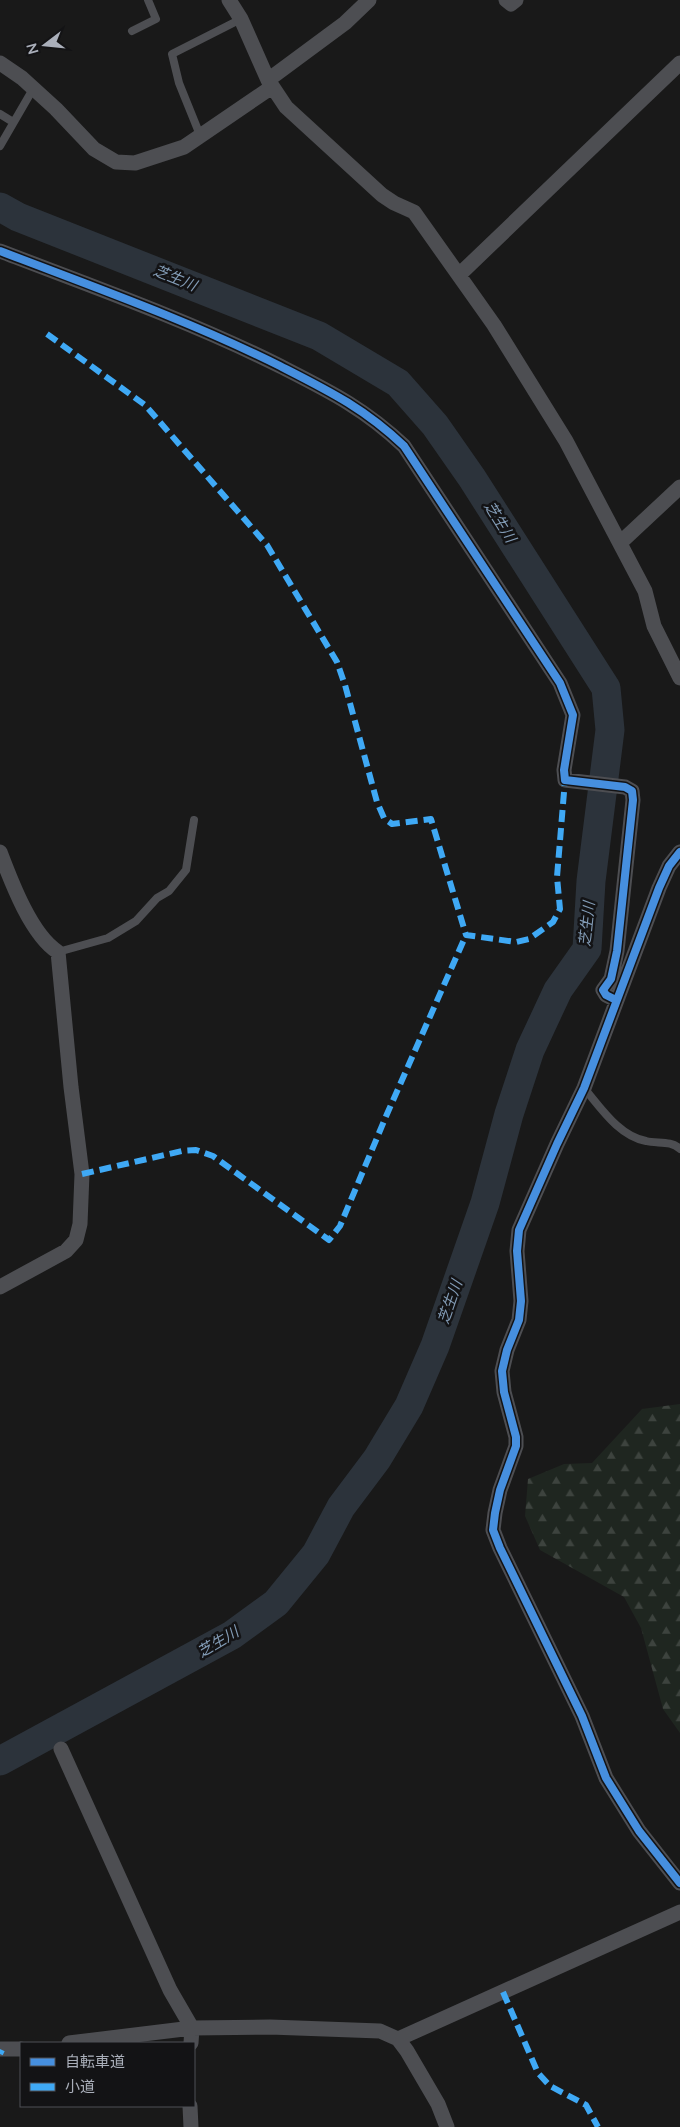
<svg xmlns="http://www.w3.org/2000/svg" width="680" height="2127" viewBox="0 0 680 2127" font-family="Lato,'Noto Sans JP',sans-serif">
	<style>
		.forest { fill: url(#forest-firs) }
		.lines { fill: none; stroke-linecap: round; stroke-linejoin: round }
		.river { stroke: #2c333b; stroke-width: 29 }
		.service { stroke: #4d4e52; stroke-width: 8 }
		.minor { stroke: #4d4e52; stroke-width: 15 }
		.quiet { stroke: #3fa9f5; stroke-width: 6; stroke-dasharray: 12 6; stroke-linecap: butt }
		.cycleway-casing { stroke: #131315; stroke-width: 11 }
		.cycleway { stroke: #468fdf; stroke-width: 8 }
		.labels { text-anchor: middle; stroke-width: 5; stroke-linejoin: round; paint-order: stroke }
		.water-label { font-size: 15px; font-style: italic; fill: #829bb5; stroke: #131315 }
	</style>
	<defs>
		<pattern id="forest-firs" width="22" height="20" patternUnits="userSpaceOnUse" patternTransform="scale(1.25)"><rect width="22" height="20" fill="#1f2620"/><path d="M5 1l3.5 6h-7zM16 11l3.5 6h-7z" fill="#3d433e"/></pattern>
	</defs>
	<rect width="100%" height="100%" fill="#191919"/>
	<path class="forest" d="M680 1404V1733L663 1709 641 1628 624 1597 540 1550 525 1516 528 1479 564 1464 592 1463 642 1409Z"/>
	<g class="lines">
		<path class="river" d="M0 207 18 217 319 336 398 383 435 425 472 478 606 688 610 730 591 881 587 949 558 990 530 1050 509 1114 485 1203 435 1346 409 1406 377 1459 341 1507 316 1554 276 1603 232 1635 0 1761"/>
		<path class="service" d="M132 31 156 19 148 0
			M0 114 13 122
			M200 135 179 83 172 54 241 19
			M0 146 33 89
			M58 952 108 938 136 921 157 898 169 891 186 870 194 820
			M584 1088C601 1108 619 1136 646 1141 657 1144 671 1140 680 1149"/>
		<path class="minor" d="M229 0 241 19 268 80 286 107 382 195 394 203 414 212 494 325 566 441 645 591 654 626 680 678
			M506 0 511 4 516 0
			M0 63 22 78 56 109 94 149 116 162 135 163 184 147 272 87
			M268 80 345 23 369 0
			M0 251C94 287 190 321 280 366 329 391 364 408 404 446L560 683 573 715 564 770 565 780 625 787 632 791 633 800 617 951 611 979 603 990 606 995 616 1000
			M460 274 680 63
			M620 543 680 487
			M0 852C11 881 31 935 58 952L71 1087 82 1174 80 1224 76 1240 66 1251 0 1287
			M680 852 669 866 659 888 584 1088 557 1144 519 1230 517 1251 521 1301 519 1320 507 1350 502 1371 504 1392 516 1437V1446L500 1490 495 1513 493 1530 500 1548 582 1716 606 1778 639 1831 680 1883
			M61 1749 170 1990 192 2028 191 2043
			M398 2039 680 1912
			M69 2043 192 2028 270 2027 380 2031 398 2039 407 2051 438 2104 447 2127
			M0 2049H21
			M190 2106 191 2127"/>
		<path class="quiet" d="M47 334 145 405 267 545 337 662 345 685 377 802 384 818 392 824 431 819 466 935 516 942 529 939 553 922 560 909 557 877 565 780
			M82 1174 182 1151 196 1150 213 1156 329 1240 340 1226 387 1114 466 935
			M503 1992 538 2073 550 2086 586 2105 598 2127
			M0 2054 2 2050"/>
		<g class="cycleway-casing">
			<path id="cycleway" d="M0 251C94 287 190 321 280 366 329 391 364 408 404 446L560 683 573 715 564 770 565 780 625 787 632 791 633 800 617 951 611 979 603 990 606 995 616 1000
				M680 852 669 866 659 888 584 1088 557 1144 519 1230 517 1251 521 1301 519 1320 507 1350 502 1371 504 1392 516 1437V1446L500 1490 495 1513 493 1530 500 1548 582 1716 606 1778 639 1831 680 1883"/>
		</g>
		<use href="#cycleway" class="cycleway"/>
	</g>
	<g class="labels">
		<g class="water-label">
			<text transform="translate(175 278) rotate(22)" y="5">芝生川</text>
			<text transform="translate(500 522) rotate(58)" y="5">芝生川</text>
			<text transform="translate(587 924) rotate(-84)" y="5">芝生川</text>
			<text transform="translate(450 1302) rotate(-71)" y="5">芝生川</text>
			<text transform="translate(218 1642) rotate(-31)" y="5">芝生川</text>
		</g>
	</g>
	<rect x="20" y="2042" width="175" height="65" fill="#131315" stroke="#4f5157"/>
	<rect x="30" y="2058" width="25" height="8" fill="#468fdf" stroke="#4f5157"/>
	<text x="65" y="2067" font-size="15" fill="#aaafba">自転車道</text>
	<rect x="30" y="2083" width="25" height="8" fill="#3fa9f5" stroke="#4f5157"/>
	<text x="65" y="2092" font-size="15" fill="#aaafba">小道</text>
	<g transform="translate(45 45) rotate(254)" stroke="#131315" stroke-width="4" paint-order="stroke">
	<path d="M0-4L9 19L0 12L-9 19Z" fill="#aaafba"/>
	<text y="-8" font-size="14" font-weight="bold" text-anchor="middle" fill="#aaafba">N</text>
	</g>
</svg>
